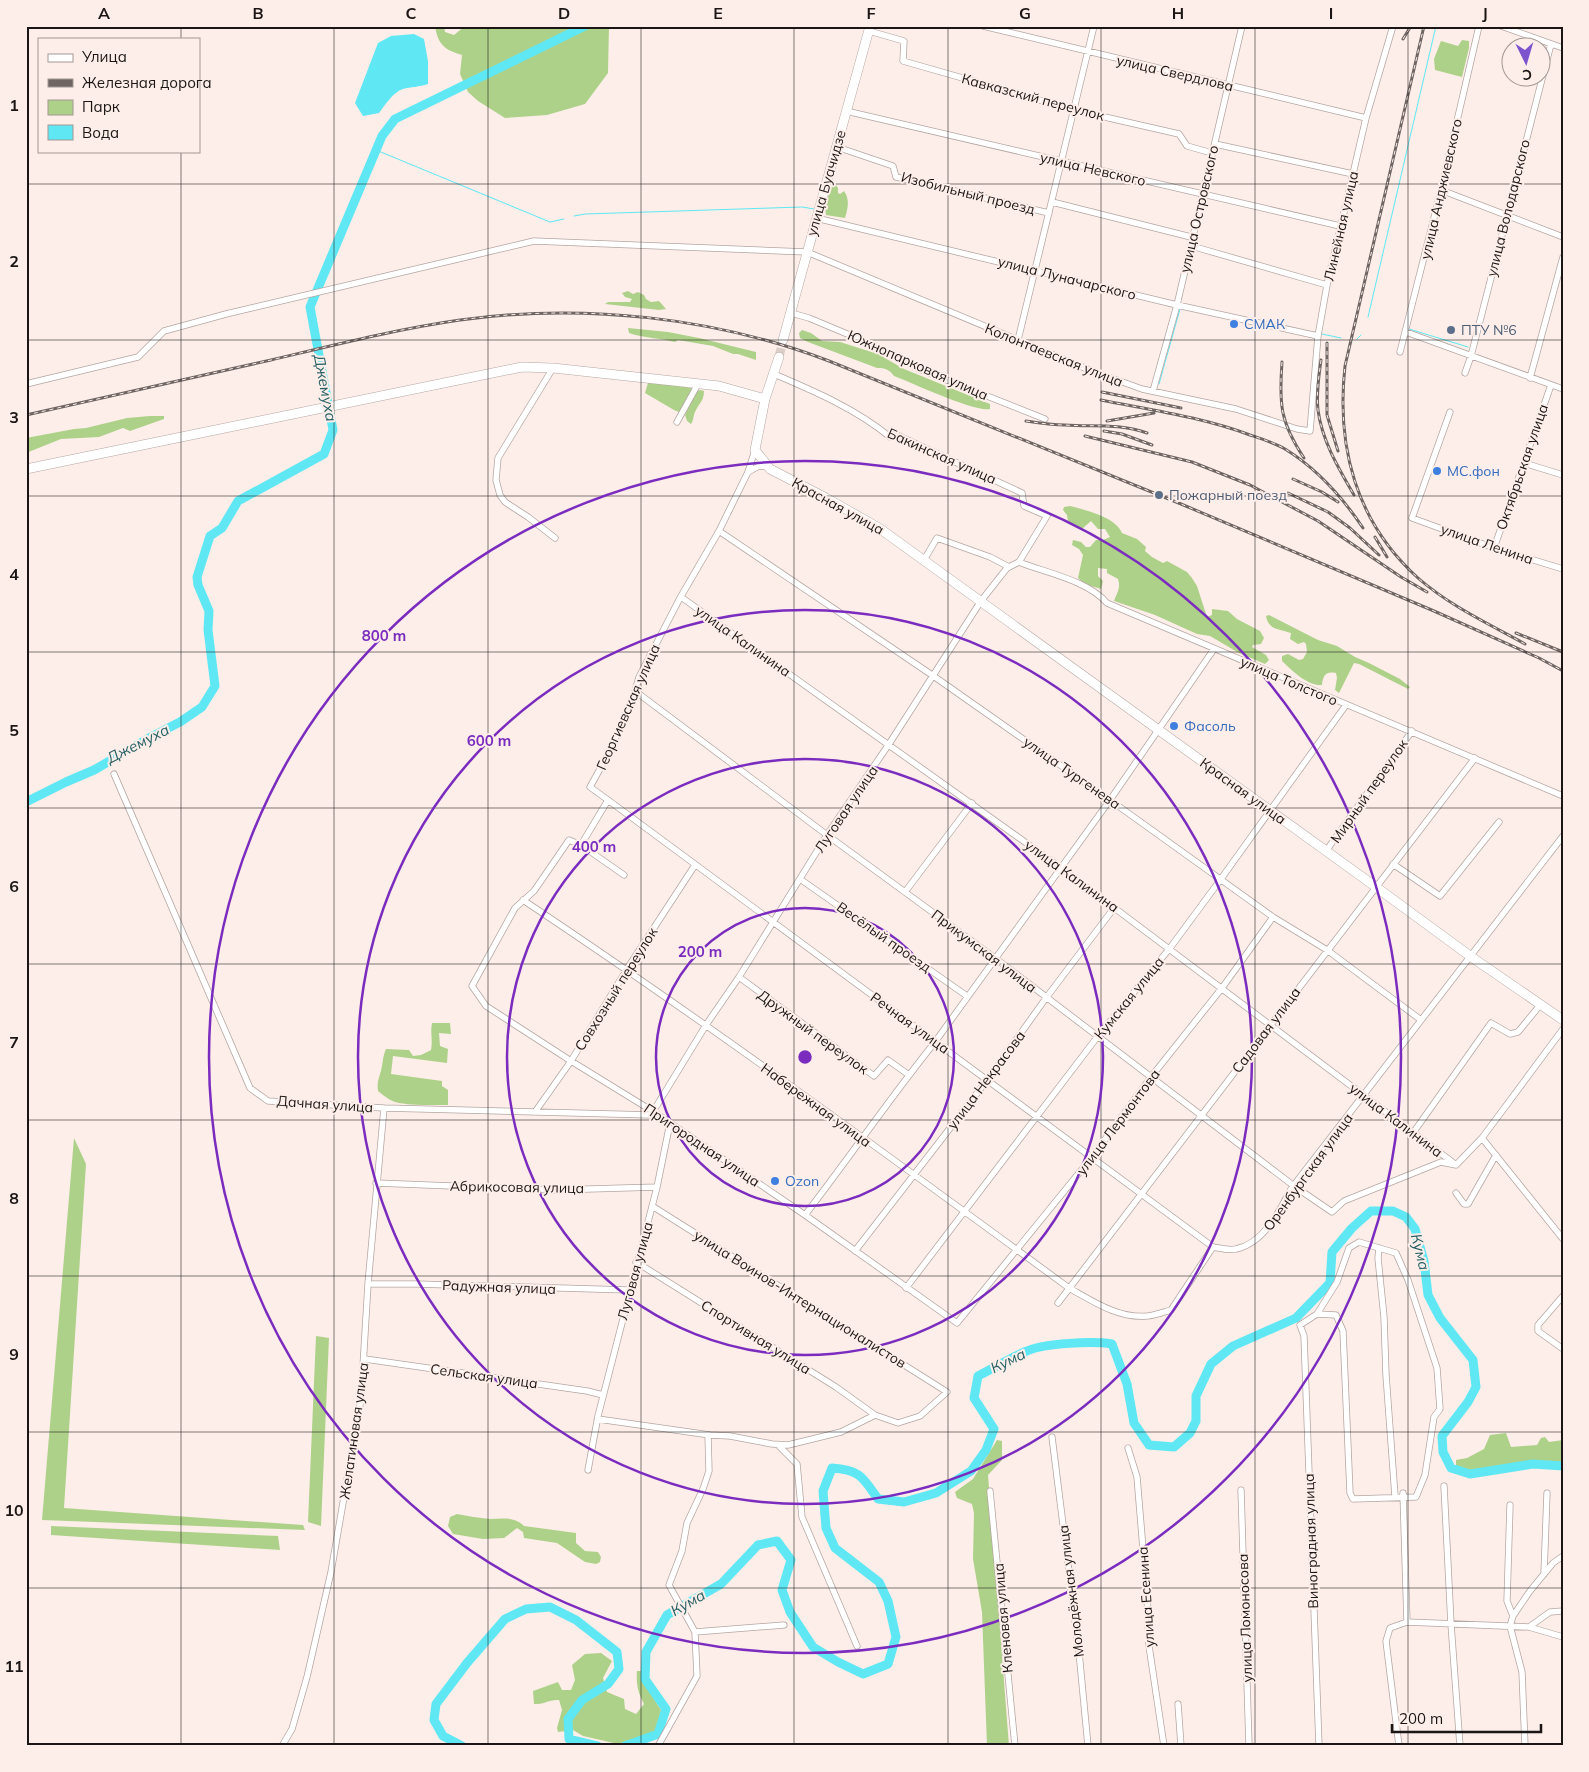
<svg xmlns="http://www.w3.org/2000/svg" width="1589" height="1772" viewBox="0 0 1589 1772" font-family="Mulish,sans-serif">
	<style>
		.green { fill: #aed189 }
		.water { fill: #5fe8f3 }
		.lines { fill: none; stroke-linecap: round; stroke-linejoin: round }
		.stream { stroke: #5fe8f3; stroke-width: 1 }
		.river { stroke: #5fe8f3; stroke-width: 9 }
		.secondary-tunnel { stroke: #dbcec9; stroke-width: 9; stroke-dasharray: 9 4.5; stroke-linecap: butt }
		.street-casing { stroke: #b4a6a2; stroke-width: 7 }
		.secondary-casing { stroke: #b4a6a2; stroke-width: 10 }
		.street { stroke: #fff; stroke-width: 5.5 }
		.secondary { stroke: #fff; stroke-width: 9 }
		.rail-casing { stroke: #6f6664; stroke-width: 3 }
		.rail { stroke: #fdeee9; stroke-width: 1; stroke-dasharray: 4; stroke-linecap: butt }
		.grid { fill: none; stroke: #1b1615; stroke-width: 1; stroke-opacity: 0.55 }
		.ring { fill: none; stroke: #7b2cbf; stroke-width: 2.5 }
		.shop-dot { fill: #3f7fe0; stroke: #fdeee9; stroke-width: 2 }
		.service-dot { fill: #5c6f8a; stroke: #fdeee9; stroke-width: 2 }
		.labels { text-anchor: middle; stroke-width: 4; stroke-linejoin: round; paint-order: stroke }
		.street-label { font-size: 14px; fill: #1b1615; stroke: #fdeee9 }
		.shop-label { font-size: 14px; fill: #366cbe; stroke: #fdeee9; text-anchor: start }
		.service-label { font-size: 14px; fill: #4e5e75; stroke: #fdeee9; text-anchor: start }
		.water-label { font-size: 15px; font-style: italic; fill: #266064; stroke: #fdeee9 }
		.centre { fill: #7b2cbf; stroke: #fdeee9; stroke-width: 2.5 }
		.ring-label { font-size: 15px; text-anchor: middle; font-weight: bold; fill: #7b2cbf; stroke: #fdeee9; stroke-width: 4; stroke-linejoin: round; paint-order: stroke }
		.neatline { fill: none; stroke: #1b1615; stroke-width: 2 }
		.grid-label { font-size: 16px; text-anchor: middle; font-weight: bold; fill: #1b1615 }
	</style>
	<rect width="100%" height="100%" fill="#fdeee9"/>
	<path class="green" d="M435 26H444L445 32 454 35 465 26H609L608 73 585 104 547 115 505 118 478 101 468 92 460 74 462 55C445 50 438 45 435 26Z
		M1462 40 1469 41V48L1462 77 1435 70 1434 59 1441 41 1458 46Z
		M832 184H835L838 188V193L840 194 844 191C850 199 848 208 845 218L826 215 825 207Z
		M628 291 633 294 638 292 644 295 646 299 651 302 659 301 666 309 659 310 605 304 608 302H630L632 299 625 297 622 293Z
		M628 328 668 332 699 338 756 352V360L738 354H733L713 346 678 340 675 342C660 338 644 338 629 333Z
		M802 330 811 333 822 341 840 342 878 354 904 369 990 404V409C973 412 913 383 894 376 889 369 885 368 877 368L808 342 800 338 799 333Z
		M655 382 691 388 692 391 682 410 679 412 674 410 645 393 648 383Z
		M700 390 704 391C704 401 699 403 695 412 693 416 694 420 691 424L687 421 685 415 696 392Z
		M150 416H164V419L130 431 123 428 99 437 61 439 26 453V438L74 429 86 428 127 418Z
		M1070 506C1085 510 1116 517 1122 533L1137 539 1146 547 1145 551 1152 557 1163 563 1167 561 1187 572 1192 578 1197 586 1207 617 1212 615V609L1228 611 1237 619 1260 631 1264 638 1261 644 1253 645 1252 647 1266 655 1269 660 1265 664 1239 653 1210 636 1197 634 1155 615 1114 601C1117 593 1121 588 1118 579L1107 573V569L1098 568V576L1103 581 1101 589 1085 584 1078 578 1083 555 1079 549 1072 545 1073 540 1081 542 1086 547H1090L1096 540H1103L1110 537 1105 529H1098L1091 521 1082 529 1068 521 1067 515 1063 510 1064 507Z
		M1269 615 1318 640 1337 646 1355 657 1369 663 1400 679 1410 687 1408 689 1359 664 1354 663 1339 693 1335 690 1337 678 1336 673C1326 671 1323 675 1322 685 1308 686 1292 671 1282 661V656L1288 654 1299 660 1303 659 1307 652 1306 644 1304 642 1298 644 1290 639 1291 633C1280 629 1268 630 1266 616Z
		M432 1023H450L451 1034 439 1033 440 1046 448 1049 447 1063 393 1056 391 1074 442 1081V1086L448 1090V1105C433 1105 410 1106 395 1102 389 1100 383 1095 378 1091 377 1083 378 1081 380 1074 383 1066 382 1058 386 1049L409 1050 413 1056 421 1055 431 1050C433 1040 430 1033 432 1023Z
		M74 1138 86 1164 64 1508 303 1525 305 1530 42 1520Z
		M316 1336 329 1338 321 1526 308 1522Z
		M1506 1433 1511 1447 1537 1445 1541 1438 1545 1437 1549 1442 1563 1440V1463L1533 1461 1470 1471 1456 1467V1460L1467 1458 1484 1449 1490 1435Z
		M997 1440 1002 1441V1460L988 1475 1009 1746H987L982 1612 973 1559 974 1513 972 1504 957 1498 955 1492 973 1479Z
		M457 1514C468 1516 479 1518 490 1519 503 1519 514 1516 524 1526L576 1533V1543L585 1551 598 1552 601 1557 600 1562 596 1564 585 1562 557 1543 524 1538 523 1532 517 1528 504 1538 483 1539 453 1534 448 1526 450 1517Z
		M51 1526 278 1536 280 1550 51 1535Z
		M601 1653 612 1661 603 1678 607 1692 624 1699 625 1709 636 1714 644 1704C638 1693 636 1684 637 1671H641L645 1685 661 1710 656 1731 618 1744 583 1736 573 1730 558 1732 557 1728 562 1710 559 1700C550 1699 543 1705 534 1704L533 1691 558 1682 562 1690H571L575 1680 572 1665 585 1654Z"/>
	<path class="water" d="M414 34 424 39 428 61V84C419 87 411 87 403 89 393 92 385 105 379 113L363 116 355 103 378 43 391 36Z"/>
	<g class="lines">
		<path class="stream" d="M376 150 550 222 564 219
			M574 216 585 214 802 207 814 209
			M1368 317 1436 26
			M1409 329 1468 347
			M1322 334 1341 338
			M1357 339 1361 335
			M1159 384 1180 309"/>
		<path class="river" d="M26 802 66 782 94 770 151 737 180 722 202 707 215 686 208 630 209 611 198 585 197 577 210 536 222 528 238 501 324 454 333 430 310 307 382 136 395 119 585 26
			M462 1746 443 1736 434 1720 436 1704 467 1663 505 1619 526 1609 550 1607 576 1620 617 1652 619 1669 608 1684 582 1700 568 1719 569 1739 598 1746
			M625 1746 658 1734 666 1709 645 1679 646 1652 667 1615 721 1584 758 1545 777 1541 791 1560 782 1590 790 1612 813 1647 838 1662 863 1674 888 1664 896 1637 888 1601 879 1582 835 1548 826 1528 823 1491 832 1468C861 1470 863 1478 878 1499L904 1502 936 1493 971 1471 986 1450 994 1429 974 1398 978 1376C994 1368 1010 1358 1027 1351 1045 1343 1093 1341 1112 1344L1127 1384 1134 1423 1149 1445 1174 1447 1190 1433 1196 1421V1396L1211 1364 1233 1346 1296 1318 1330 1283 1332 1252 1352 1228 1371 1211H1393L1406 1217 1415 1229 1424 1261 1428 1295 1440 1318 1473 1360 1476 1387 1468 1402 1442 1436 1443 1452 1451 1468 1470 1474 1533 1464 1563 1466"/>
		<path class="secondary-tunnel" d="M779 357 783 340"/>
		<g class="street-casing">
			<path id="street" d="M983 26 1366 118
				M1501 26 1563 48
				M869 31 904 41 903 61 1074 110 1179 134 1187 146 1212 153
				M846 111 1340 226
				M1215 144 1353 174
				M837 147 893 166 896 177 1049 213
				M1441 190 1563 237
				M1052 202 1191 237 1195 247 1327 285
				M816 218 1177 305 1318 336
				M791 313 809 318 864 341 919 369 1045 419
				M1406 332 1563 389
				M1018 340 1094 26
				M1400 352 1441 190 1479 26
				M553 368 498 458 496 480 500 495 505 502 528 517 555 538
				M1465 373 1471 356 1551 44
				M1530 378 1563 257
				M26 384 138 357 164 331 226 314 534 241 807 252 1092 371 1142 389 1236 409 1297 429 1310 431 1318 336 1327 285 1366 118 1393 26
				M1153 391 1177 305 1242 26
				M1450 412 1412 518 1494 548 1563 569
				M677 422 698 384
				M755 450 748 472 719 531 680 598 639 677 635 691 611 749 590 787 608 800 581 845 569 840 534 891 515 908 472 986 486 1006 571 1061 654 1112 805 1215 957 1323 1092 1157 1151 1077 1222 988 1273 917
				M1524 463 1563 475
				M748 472 759 466 768 467
				M719 531 932 675 1110 800 1273 917 1327 950 1421 1020
				M1494 548 1551 385
				M924 560 937 538 990 557 1009 567
				M1019 562C1046 573 1087 580 1107 603L1563 796
				M681 597 1060 867 1455 1164
				M635 691 827 835 995 958 1294 1186 1332 1212 1344 1201 1441 1162 1456 1165 1482 1138 1563 1029
				M114 774 250 1088 268 1101 384 1108 651 1115 706 1025 739 977 827 835 889 744 981 601 1007 568 1019 562 1047 516 1024 506 1022 493 899 436 890 437C856 409 814 391 774 374
				M608 800 1213 1247
				M581 845 624 875
				M1326 851 1412 731
				M1393 864 1440 896 1499 822
				M800 879 967 996
				M905 892 972 803
				M523 900C709 1024 889 1156 1069 1288 1094 1302 1119 1319 1148 1316 1156 1315 1164 1312 1171 1310L1213 1247C1220 1248 1229 1251 1236 1249 1264 1243 1279 1212 1291 1189L1563 836
				M739 977 874 1076 888 1060 909 1075
				M535 1112 571 1061 627 969 695 865
				M1413 1133 1491 1023 1510 1034 1518 1032 1541 1004
				M1482 1138 1563 1239
				M376 1183 555 1190 657 1187
				M1456 1193 1464 1204H1468L1496 1155
				M805 1215C849 1158 890 1098 935 1042L1110 800 1214 649
				M1379 1248 1378 1258 1384 1317 1386 1375 1395 1496
				M855 1251 988 1079 1046 998 1114 908
				M636 1262 836 1387 875 1415
				M368 1284H416L629 1290
				M906 1288 1098 1036 1170 948 1218 883 1346 705
				M1563 1296 1538 1325V1331L1563 1349
				M1058 1303 1475 758
				M1317 1314 1336 1315 1343 1331 1350 1493 1353 1499 1416 1497 1425 1475 1434 1417 1440 1409 1437 1368 1408 1280 1396 1253 1359 1242 1349 1248 1337 1282 1317 1314 1300 1325 1304 1336 1319 1746
				M365 1359 587 1391 603 1395
				M598 1419 710 1435 730 1436 772 1444 788 1445 841 1432 875 1415 898 1423 920 1416 947 1392 652 1206
				M1052 1437 1079 1652 1088 1746
				M778 1445 797 1464 802 1517 857 1646
				M1128 1448 1137 1477 1147 1597 1149 1646 1164 1746
				M588 1470 598 1416 657 1187 670 1123
				M1444 1486 1451 1624 1460 1746
				M1241 1490 1249 1746
				M990 1491 1015 1746
				M1510 1505 1507 1601 1513 1616
				M1544 1574 1547 1493
				M1407 1622 1529 1627 1563 1637
				M1529 1627 1550 1612 1563 1611
				M695 1632 784 1625
				M1178 1704 1181 1746
				M282 1746 292 1729 307 1677 331 1572 361 1399 368 1284 384 1108
				M658 1746 697 1676 695 1632 669 1585 682 1551 687 1523 703 1489 709 1471 708 1435
				M1399 1746 1386 1641 1390 1628 1407 1622 1403 1493
				M1525 1746 1522 1672 1510 1626 1513 1616 1530 1591 1553 1563 1563 1556"/>
		</g>
		<g class="secondary-casing">
			<path id="secondary" d="M783 340 870 26
				M779 357 765 399 755 450 770 469 826 498 879 528 1376 887 1470 956 1563 1020
				M26 469 522 367 553 368 719 386 765 399"/>
		</g>
		<use href="#street" class="street"/>
		<use href="#secondary" class="secondary"/>
		<g class="rail-casing">
			<path id="rail" d="M1424 26 1345 366C1336 447 1356 522 1418 578 1450 606 1489 624 1525 644
				M1403 39 1411 26
				M1327 343V415L1338 451
				M1321 360C1319 376 1316 393 1318 410 1322 441 1339 469 1354 495
				M1282 362C1279 404 1280 422 1304 458
				M1102 392 1181 408
				M1101 400C1151 410 1202 417 1250 435 1262 439 1275 443 1285 449 1316 468 1343 498 1363 528
				M26 415C108 397 189 378 271 360 334 345 397 329 460 320 583 303 714 317 829 361L1181 504 1434 611 1539 658 1563 671
				M1026 421C1039 423 1052 425 1065 425 1094 427 1118 423 1147 433
				M1107 421 1154 413
				M1104 431 1122 434 1152 445
				M1085 436 1192 462 1250 485 1318 521 1401 577 1427 592
				M1293 479 1322 492 1338 502
				M1288 493 1328 512 1350 528 1379 555
				M1375 537 1387 557
				M1516 633 1563 652"/>
		</g>
		<use href="#rail" class="rail"/>
	</g>
	<path class="grid" d="M181 26V39M334 26V1746M488 26V1746M641 26V1746M794 26V1746M948 26V1746M1101 26V1746M1255 26V1746M1408 26V1746M181 151V1746M26 184H1563M26 340H1563M26 496H1563M26 652H1563M26 808H1563M26 964H1563M26 1120H1563M26 1276H1563M26 1432H1563M26 1588H1563"/>
	<g class="ring">
		<circle cx="805" cy="1057" r="149"/>
		<circle cx="805" cy="1057" r="298"/>
		<circle cx="805" cy="1057" r="447"/>
		<circle cx="805" cy="1057" r="596"/>
	</g>
	<g class="shop-dot">
		<circle cx="1234" cy="324" r="5"/>
		<circle cx="1437" cy="471" r="5"/>
		<circle cx="1174" cy="726" r="5"/>
		<circle cx="775" cy="1181" r="5"/>
	</g>
	<g class="service-dot">
		<circle cx="1451" cy="330" r="5"/>
		<circle cx="1159" cy="495" r="5"/>
	</g>
	<g class="labels">
		<g class="street-label">
			<text transform="translate(1175 73) rotate(13)" y="5">улица Свердлова</text>
			<text transform="translate(1033 97) rotate(15)" y="5">Кавказский переулок</text>
			<text transform="translate(1093 169) rotate(13)" y="5">улица Невского</text>
			<text transform="translate(826 183) rotate(-74)" y="5">улица Буачидзе</text>
			<text transform="translate(1441 189) rotate(-77)" y="5">улица Анджиевского</text>
			<text transform="translate(968 193) rotate(14)" y="5">Изобильный проезд</text>
			<text transform="translate(1508 208) rotate(-76)" y="5">улица Володарского</text>
			<text transform="translate(1199 209) rotate(-77)" y="5">улица Островского</text>
			<text transform="translate(1341 226) rotate(-77)" y="5">Линейная улица</text>
			<text transform="translate(1067 278) rotate(14)" y="5">улица Луначарского</text>
			<text transform="translate(1054 355) rotate(22)" y="5">Колонтаевская улица</text>
			<text transform="translate(918 365) rotate(24)" y="5">Южнопарковая улица</text>
			<text transform="translate(942 456) rotate(24)" y="5">Бакинская улица</text>
			<text transform="translate(1522 467) rotate(-71)" y="5">Октябрьская улица</text>
			<text transform="translate(838 506) rotate(29)" y="5">Красная улица</text>
			<text transform="translate(1487 544) rotate(19)" y="5">улица Ленина</text>
			<text transform="translate(743 641) rotate(35)" y="5">улица Калинина</text>
			<text transform="translate(1289 681) rotate(23)" y="5">улица Толстого</text>
			<text transform="translate(628 707) rotate(-66)" y="5">Георгиевская улица</text>
			<text transform="translate(1072 773) rotate(35)" y="5">улица Тургенева</text>
			<text transform="translate(1243 791) rotate(36)" y="5">Красная улица</text>
			<text transform="translate(1369 791) rotate(-55)" y="5">Мирный переулок</text>
			<text transform="translate(846 809) rotate(-56)" y="5">Луговая улица</text>
			<text transform="translate(1072 876) rotate(36)" y="5">улица Калинина</text>
			<text transform="translate(884 937) rotate(35)" y="5">Весёлый проезд</text>
			<text transform="translate(984 951) rotate(37)" y="5">Прикумская улица</text>
			<text transform="translate(616 989) rotate(-58)" y="5">Совхозный переулок</text>
			<text transform="translate(1129 998) rotate(-51)" y="5">Кумская улица</text>
			<text transform="translate(910 1023) rotate(36)" y="5">Речная улица</text>
			<text transform="translate(1266 1030) rotate(-53)" y="5">Садовая улица</text>
			<text transform="translate(813 1032) rotate(36)" y="5">Дружный переулок</text>
			<text transform="translate(986 1080) rotate(-53)" y="5">улица Некрасова</text>
			<text transform="translate(325 1104) rotate(4)" y="5">Дачная улица</text>
			<text transform="translate(816 1105) rotate(36)" y="5">Набережная улица</text>
			<text transform="translate(1396 1120) rotate(37)" y="5">улица Калинина</text>
			<text transform="translate(1118 1122) rotate(-53)" y="5">улица Лермонтова</text>
			<text transform="translate(702 1145) rotate(34)" y="5">Пригородная улица</text>
			<text transform="translate(1308 1172) rotate(-54)" y="5">Оренбургская улица</text>
			<text transform="translate(517 1187) rotate(1)" y="5">Абрикосовая улица</text>
			<text transform="translate(635 1271) rotate(-75)" y="5">Луговая улица</text>
			<text transform="translate(499 1287) rotate(2)" y="5">Радужная улица</text>
			<text transform="translate(800 1299) rotate(32)" y="5">улица Воинов-Интернационалистов</text>
			<text transform="translate(756 1337) rotate(32)" y="5">Спортивная улица</text>
			<text transform="translate(484 1376) rotate(8)" y="5">Сельская улица</text>
			<text transform="translate(354 1431) rotate(-82)" y="5">Желатиновая улица</text>
			<text transform="translate(1311 1541) rotate(-92)" y="5">Виноградная улица</text>
			<text transform="translate(1071 1591) rotate(-97)" y="5">Молодёжная улица</text>
			<text transform="translate(1146 1597) rotate(-94)" y="5">улица Есенина</text>
			<text transform="translate(1003 1618) rotate(-95)" y="5">Кленовая улица</text>
			<text transform="translate(1245 1618) rotate(-92)" y="5">улица Ломоносова</text>
		</g>
		<g class="shop-label">
			<text x="1244" y="329">СМАК</text>
			<text x="1447" y="476">МС.фон</text>
			<text x="1184" y="731">Фасоль</text>
			<text x="785" y="1186">Ozon</text>
		</g>
		<g class="service-label">
			<text x="1461" y="335">ПТУ №6</text>
			<text x="1169" y="500">Пожарный поезд</text>
		</g>
		<g class="water-label">
			<text transform="translate(325 388) rotate(79)" y="5">Джемуха</text>
			<text transform="translate(138 744) rotate(-27)" y="5">Джемуха</text>
			<text transform="translate(1420 1252) rotate(76)" y="5">Кума</text>
			<text transform="translate(1008 1361) rotate(-26)" y="5">Кума</text>
			<text transform="translate(688 1603) rotate(-30)" y="5">Кума</text>
		</g>
	</g>
	<circle cx="805" cy="1057" r="8" class="centre"/>
	<g class="ring-label">
		<text x="384" y="641">800 m</text>
		<text x="489" y="746">600 m</text>
		<text x="594" y="852">400 m</text>
		<text x="700" y="957">200 m</text>
	</g>
	<rect width="1589" height="1772" fill="none" stroke="#fdeee9" stroke-width="55"/>
	<rect x="38" y="38" width="162" height="115" fill="#fdeee9" stroke="#a39894"/>
	<rect x="48" y="54" width="25" height="8" fill="#ffffff" stroke="#a39894"/>
	<text x="82" y="62" font-size="15" fill="#1b1615">Улица</text>
	<rect x="48" y="79" width="25" height="8" fill="#6f6664" stroke="#a39894"/>
	<text x="82" y="88" font-size="15" fill="#1b1615">Железная дорога</text>
	<rect x="48" y="100" width="25" height="15" fill="#aed189" stroke="#a39894"/>
	<text x="82" y="112" font-size="15" fill="#1b1615">Парк</text>
	<rect x="48" y="125" width="25" height="15" fill="#5fe8f3" stroke="#a39894"/>
	<text x="82" y="138" font-size="15" fill="#1b1615">Вода</text>
	<g transform="translate(1526 62) rotate(175)"><circle r="24" fill="#fdeee9" stroke="#a39894"/>
	<path d="M0-4L9 19L0 12L-9 19Z" fill="#7d54cd"/>
	<text y="-8" font-size="14" font-weight="bold" text-anchor="middle" fill="#1b1615">С</text>
	</g>
	<path d="M1392 1724v8h149v-8" fill="none" stroke="#1b1615" stroke-width="2.5"/>
	<text x="1399" y="1724" font-size="15" fill="#1b1615" stroke="#fdeee9" stroke-width="4" paint-order="stroke">200 m</text>
	<rect x="28" y="28" width="1534" height="1716" class="neatline"/>
	<g class="grid-label">
		<text x="104" y="19">A</text>
		<text x="258" y="19">B</text>
		<text x="411" y="19">C</text>
		<text x="564" y="19">D</text>
		<text x="718" y="19">E</text>
		<text x="871" y="19">F</text>
		<text x="1025" y="19">G</text>
		<text x="1178" y="19">H</text>
		<text x="1331" y="19">I</text>
		<text x="1485" y="19">J</text>
		<text x="14" y="111">1</text>
		<text x="14" y="267">2</text>
		<text x="14" y="423">3</text>
		<text x="14" y="580">4</text>
		<text x="14" y="736">5</text>
		<text x="14" y="892">6</text>
		<text x="14" y="1048">7</text>
		<text x="14" y="1204">8</text>
		<text x="14" y="1360">9</text>
		<text x="14" y="1516">10</text>
		<text x="14" y="1672">11</text>
	</g>
</svg>
